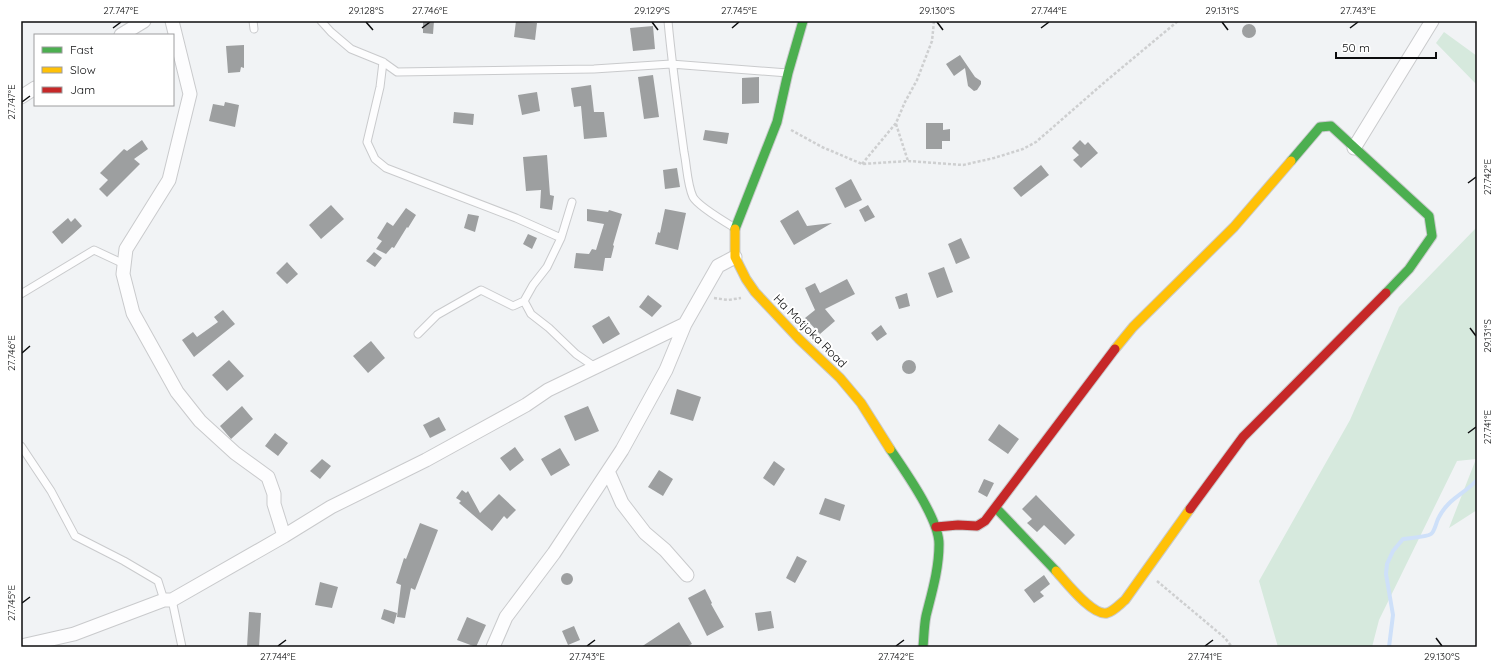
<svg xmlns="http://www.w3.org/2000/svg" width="1498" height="668" viewBox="0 0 1498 668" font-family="Quicksand,sans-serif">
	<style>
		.green { fill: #d6e9dd }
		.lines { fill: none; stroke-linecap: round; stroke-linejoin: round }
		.stream { stroke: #cee0f9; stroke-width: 4 }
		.building { fill: #9d9fa0 }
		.lane-casing { stroke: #c9cacc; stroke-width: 9 }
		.street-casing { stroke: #c9cacc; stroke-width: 15 }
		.fast-casing { stroke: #c9cacc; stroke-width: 11 }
		.slow-casing { stroke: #c9cacc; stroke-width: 11 }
		.jam-casing { stroke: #c9cacc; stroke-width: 11 }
		.path { stroke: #cecfd0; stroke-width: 2.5; stroke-dasharray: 3 2; stroke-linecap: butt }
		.lane { stroke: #fdfdfe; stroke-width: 7 }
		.street { stroke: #fdfdfe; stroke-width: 13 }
		.fast { stroke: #4caf50; stroke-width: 9 }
		.slow { stroke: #ffc107; stroke-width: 9 }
		.jam { stroke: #c62828; stroke-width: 9 }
		.ticks { fill: none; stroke: #0c0d0e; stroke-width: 1.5 }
		.labels { text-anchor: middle; stroke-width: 4; stroke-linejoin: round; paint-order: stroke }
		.street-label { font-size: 12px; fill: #0c0d0e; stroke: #fff }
		.neatline { fill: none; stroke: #0c0d0e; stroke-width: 1.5 }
		.ticks-label { font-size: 10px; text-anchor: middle; fill: #0c0d0e }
	</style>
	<rect width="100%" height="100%" fill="#f1f3f5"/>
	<path class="green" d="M1444 32 1477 56V85L1436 43Z
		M1477 227V510L1449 528 1476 459 1457 461 1379 620 1372 647H1278L1259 581 1350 420 1399 307Z"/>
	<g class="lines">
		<path class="stream" d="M1389 647 1393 615 1386 574 1387 564 1393 551 1403 539C1409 538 1427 537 1431 534 1435 531 1436 522 1439 517 1449 498 1463 495 1477 480"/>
	</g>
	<path class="building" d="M423 21H434L433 34 423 33Z
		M516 21 537 23 535 40 514 37Z
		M1242 31a7 7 0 1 1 14 0a7 7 0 1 1-14 0Z
		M653 26 655 49 633 51 630 28Z
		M244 45V68L241 67 240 72 228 73 226 46Z
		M960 55 975 77 981 81V84L977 90 974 91 968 86 965 68 954 76 946 64Z
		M653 75 659 117 644 119 638 77Z
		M759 77V103L742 104V78Z
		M591 85 594 112H604L607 137 584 139 581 106 574 107 571 88Z
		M537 92 540 111 522 115 518 95Z
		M225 102 239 105 235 127 209 121 213 104 224 106Z
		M454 112 474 114 473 125 453 123Z
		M926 123H943V130L950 129V141H942V149H926Z
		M705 130 729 133 727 144 703 140Z
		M142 140 148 149 134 159 140 164 107 197 99 189 108 180 100 173 124 149 127 151Z
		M1080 140 1085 145 1088 142 1098 153 1081 168 1073 160 1079 155 1072 148Z
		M547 155 550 195 554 196 552 210 540 208 541 190 526 191 523 157Z
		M1041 165 1049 175 1021 197 1013 188Z
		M677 168 680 187 665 189 663 170Z
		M851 179 862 200 845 208 835 188Z
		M331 205 344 219 321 239 309 225Z
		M868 205 875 217 865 222 859 210Z
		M406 208 416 215 408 228 407 227 394 248 392 247 386 254 376 249 382 241 377 238 387 222 393 226Z
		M587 209 608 212 609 210 622 214 613 245 614 246 611 258H605L603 271 574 268 576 253 589 254 592 249 596 250 604 224 587 221Z
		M665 209 686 213 678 250 655 244 658 232 660 233Z
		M798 210 807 226 832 223 794 245 780 221Z
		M468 214 479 216 475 232 464 228Z
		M68 218 71 222 75 218 82 226 62 244 52 232Z
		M528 234 537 238 532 249 523 244Z
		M961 238 970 258 956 264 948 244Z
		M374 252 382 258 375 267 366 261Z
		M287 262 298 274 287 284 276 273Z
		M944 267 953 292 937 298 928 273Z
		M847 279 855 294 825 309 835 321 820 334 805 318 815 310 805 288 815 283 820 293Z
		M907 293 910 306 899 309 895 297Z
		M648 295 662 306 652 317 639 307Z
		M223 310 235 324 194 357 182 340 193 332 197 337 218 322 214 317Z
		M609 316 620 334 603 344 592 326Z
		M881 325 887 334 877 341 871 333Z
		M371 341 385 358 368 373 353 356Z
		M229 360 244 376 227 391 212 375Z
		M902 367a7 7 0 1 1 14 0a7 7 0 1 1-14 0Z
		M677 389 701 397 693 421 670 414Z
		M242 406 253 419 231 439 220 426Z
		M588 406 599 431 575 441 564 416Z
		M439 417 446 430 430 438 423 425Z
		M999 424 1019 439 1008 454 988 440Z
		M275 433 288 443 278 456 265 446Z
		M515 447 524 460 510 471 500 458Z
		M560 448 570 465 551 476 541 459Z
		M322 459 331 466 320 479 310 471Z
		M774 461 785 469 774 486 763 478Z
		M659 470 673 479 663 496 648 487Z
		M984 479 994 483 987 497 978 492Z
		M462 490 466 493 468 491 480 513 499 494 516 510 507 519 504 516 492 531 459 503 461 501 456 498Z
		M1036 495 1075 535 1065 545 1044 525 1037 532 1027 523 1032 519 1022 509Z
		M825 498 845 505 840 521 819 514Z
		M420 523 438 530 415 590 411 588 405 618 397 617 401 585 396 583 404 558 406 559Z
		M797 556 807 561 795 583 786 578Z
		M561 579a6 6 0 1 1 12 0a6 6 0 1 1-12 0Z
		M1044 575 1050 584 1040 592 1044 596 1034 603 1024 590Z
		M320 582 338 587 332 608 315 605Z
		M705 589 712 603 711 604 724 627 707 636 688 598Z
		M384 609 397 613 394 624 381 619Z
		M771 611 774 628 758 631 755 613Z
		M249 612 261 613 259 647H247Z
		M467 617 486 625 476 647 457 640Z
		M679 622 692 644 686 647H641Z
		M574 626 580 640 568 645 562 631Z"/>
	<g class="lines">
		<g class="lane-casing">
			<path id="lane" d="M253 21 254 29
				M321 21 331 32 351 49 383 62 397 72 594 69 671 64 788 73
				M668 21C672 65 678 108 684 152 687 166 687 184 693 197 698 206 725 222 735 228
				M383 62 380 87 367 142 375 159 386 168 516 218 561 238
				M572 202 561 238 547 267 533 285 524 301 531 314 549 328 576 354 595 367
				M21 294 94 250 124 264
				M418 334 437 315 481 290 513 306 524 301
				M21 446 51 491 75 536 124 561 158 581 164 600
				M172 600 182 647"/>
		</g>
		<g class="street-casing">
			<path id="street" d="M172 21 190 94 169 180 126 249 123 274 133 313 177 392 200 421 235 453 268 477 274 494V504L284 536
				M121 35 144 21
				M21 97 35 88
				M1354 148 1432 21
				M608 471 622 503 645 533 665 550 687 575
				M21 646 74 634 164 600H172L284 536 331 507 426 460 526 405 548 390 685 324
				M493 647 506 617 554 553 622 450 666 370 685 324 718 266 735 257"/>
		</g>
		<g class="fast-casing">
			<path id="fast" d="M1291 161 1320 127 1331 126 1429 216 1432 236 1409 269 1386 293
				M735 229 777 122 788 73 803 21
				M890 449C905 471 939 519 939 544 939 569 932 592 926 616 924 626 924 637 923 647
				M996 508 1056 571"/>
		</g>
		<g class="slow-casing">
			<path id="slow" d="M735 229V257L746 279 755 292 799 339 840 378 861 403 890 449
				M1115 349 1133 327 1234 227 1291 161
				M1056 571C1066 582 1092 616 1107 613 1114 611 1120 604 1125 600L1190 509"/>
		</g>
		<g class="jam-casing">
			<path id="jam" d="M1190 509 1243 437 1386 293
				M936 527 958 525 977 526 985 521 1115 349"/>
		</g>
		<path class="path" d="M896 124 908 161
			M791 130 822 147 862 164 908 161 963 165 994 158 1023 149 1036 142 1106 81 1178 21
			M862 164 896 123 905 102 917 80 932 41 934 21
			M714 298 728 300 741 298
			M1157 581 1225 638 1232 647"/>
		<use href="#lane" class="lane"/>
		<use href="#street" class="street"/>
		<use href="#fast" class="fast"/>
		<use href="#slow" class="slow"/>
		<use href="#jam" class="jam"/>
	</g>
	<path class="ticks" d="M366 22 373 30M652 22 658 30M937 22 943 30M1222 22 1228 30M113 28 121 22M422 28 430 22M732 28 739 22M1041 28 1049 22M1350 28 1358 22M22 102 30 96M1468 183 1476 177M1470 328 1476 336M22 353 30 346M1468 433 1476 427M22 603 30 597M1436 638 1442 646M278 646 286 640M587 646 595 640M896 646 904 640M1205 646 1213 640"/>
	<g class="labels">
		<g class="street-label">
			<text transform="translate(810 331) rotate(45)" y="4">Ha Motjoka Road</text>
		</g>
	</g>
	<rect width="1498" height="668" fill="none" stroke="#ffffff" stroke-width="44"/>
	<rect x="34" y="34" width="140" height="72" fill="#ffffff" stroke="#9e9e9f"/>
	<rect x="42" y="47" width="20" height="6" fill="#4caf50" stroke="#9e9e9f"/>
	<text x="70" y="54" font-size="12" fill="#0c0d0e">Fast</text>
	<rect x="42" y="67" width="20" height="6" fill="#ffc107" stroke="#9e9e9f"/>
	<text x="70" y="74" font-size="12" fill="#0c0d0e">Slow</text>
	<rect x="42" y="87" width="20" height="6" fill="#c62828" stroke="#9e9e9f"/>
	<text x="70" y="94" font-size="12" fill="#0c0d0e">Jam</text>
	<path d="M1336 52v6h100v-6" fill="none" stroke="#0c0d0e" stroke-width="2"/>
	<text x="1342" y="52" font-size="12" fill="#0c0d0e" stroke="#ffffff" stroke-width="3" paint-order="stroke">50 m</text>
	<rect x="22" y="22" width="1454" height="624" class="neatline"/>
	<g class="ticks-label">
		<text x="121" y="14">27.747°E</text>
		<text x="366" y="14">29.128°S</text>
		<text x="430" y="14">27.746°E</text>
		<text x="652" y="14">29.129°S</text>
		<text x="739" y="14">27.745°E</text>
		<text x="937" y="14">29.130°S</text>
		<text x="1049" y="14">27.744°E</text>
		<text x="1222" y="14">29.131°S</text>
		<text x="1358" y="14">27.743°E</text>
		<text transform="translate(11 102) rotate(-90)" y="4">27.747°E</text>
		<text transform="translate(1487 177) rotate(-90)" y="4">27.742°E</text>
		<text transform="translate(1487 336) rotate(-90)" y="4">29.131°S</text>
		<text transform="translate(11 353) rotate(-90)" y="4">27.746°E</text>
		<text transform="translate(1487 427) rotate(-90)" y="4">27.741°E</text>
		<text transform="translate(11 603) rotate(-90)" y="4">27.745°E</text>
		<text x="278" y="660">27.744°E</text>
		<text x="587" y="660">27.743°E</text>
		<text x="896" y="660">27.742°E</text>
		<text x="1205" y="660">27.741°E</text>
		<text x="1442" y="660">29.130°S</text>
	</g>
</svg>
